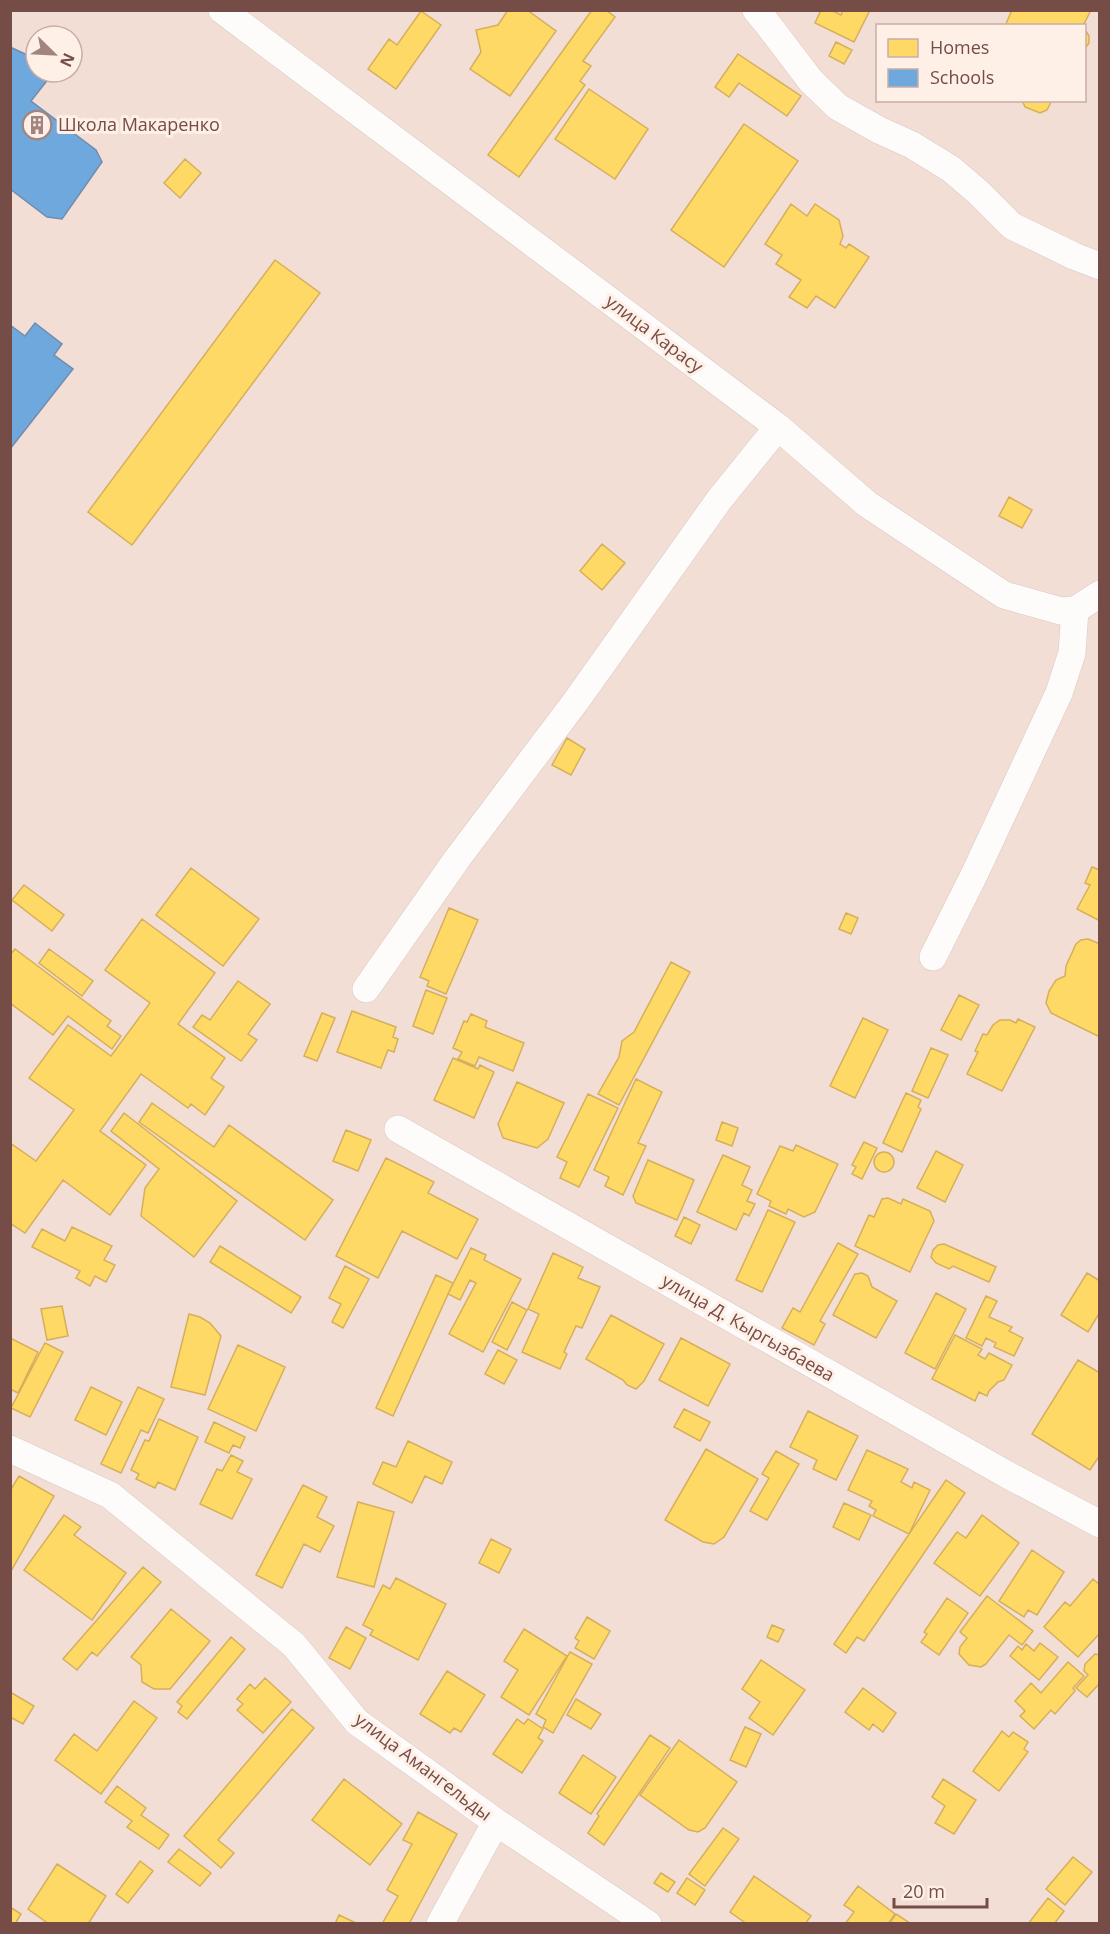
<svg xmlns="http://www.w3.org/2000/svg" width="1110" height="1934" viewBox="0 0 1110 1934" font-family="'Open Sans',sans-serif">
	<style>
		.residential { fill: #f2ded4; fill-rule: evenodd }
		.homes { fill: #ffd966; stroke: #d6af5c; stroke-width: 1.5 }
		.schools { fill: #6fa8dc; stroke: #718caf; stroke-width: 1.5 }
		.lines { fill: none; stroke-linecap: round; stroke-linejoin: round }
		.minor-casing { stroke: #d8c9c4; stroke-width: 28 }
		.minor { stroke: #fefcfb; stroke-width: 27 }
		.labels { text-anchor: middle; stroke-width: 6; stroke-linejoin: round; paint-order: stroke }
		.poi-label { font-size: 18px; fill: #754c46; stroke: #fff0e7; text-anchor: start }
		.street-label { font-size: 18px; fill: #754c46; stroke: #fff0e7 }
	</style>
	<rect width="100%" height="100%" fill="#f7ece6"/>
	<path class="residential" d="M11 11H1099V1923H11ZM878 26H1084V100H878ZM36 36H72V72H36Z"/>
	<path class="homes" d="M508 10H527L556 31 510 96 470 69 481 52 476 30 498 25Z
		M592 10H606L615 17 583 61 591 66 580 81 585 85 519 177 488 155Z
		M821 10H831L841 15 843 10H870L854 42 815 23Z
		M1012 10H1091L1083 26H1005Z
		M421 11 441 25 396 89 368 69 389 39 397 45Z
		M1084 28 1089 36V43L1084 50Z
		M836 42 852 50 844 64 829 56Z
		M738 54 801 96 787 116 739 83 729 97 715 87Z
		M589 89 648 129 615 179 555 139Z
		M1052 100 1047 110 1040 113 1025 107 1022 100Z
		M744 124 798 161 724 267 671 230Z
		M185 159 201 173 180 198 164 183Z
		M791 204 807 216 815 204 839 220 843 236 840 244 846 248 849 244 869 257 835 308 816 296 807 308 789 297 801 280 776 264 782 255 765 244Z
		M275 260 320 293 132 545 88 512Z
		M1009 497 1032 510 1022 528 999 516Z
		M602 544 625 563 602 590 580 571Z
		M567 738 585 749 571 775 552 765Z
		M1092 867 1100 870V921L1077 909 1090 885 1085 883Z
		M191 868 259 919 223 966 156 915Z
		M24 885 64 915 52 931 12 900Z
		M449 908 478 920 446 994 427 986 429 981 420 977Z
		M846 913 858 918 851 934 839 929Z
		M142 919 215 973 178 1024 225 1058 211 1078 224 1087 205 1115 191 1104 188 1108 141 1074 100 1131 146 1165 110 1215 63 1180 25 1233 10 1223V1143L36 1161 74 1110 29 1078 68 1025 111 1056 150 1003 105 970Z
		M1088 939 1100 944V1037L1051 1013 1046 1003 1049 991 1056 980 1065 976 1066 966 1076 944 1081 940Z
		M15 949 111 1021 107 1026 121 1036 112 1049 68 1016 53 1035 10 1003V955Z
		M49 949 93 981 82 996 39 963Z
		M671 962 690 972 619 1105 598 1094 619 1057 622 1041 634 1032Z
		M238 981 270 1004 248 1034 257 1040 241 1061 193 1027 202 1015 210 1020Z
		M426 990 447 998 433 1034 413 1026Z
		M959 995 979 1005 961 1040 941 1030Z
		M352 1011 396 1027 393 1037 398 1039 394 1052 388 1050 381 1068 337 1052Z
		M322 1013 335 1018 317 1061 304 1056Z
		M471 1014 487 1021 485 1027 524 1043 513 1071 479 1057 475 1066 458 1059 462 1052 453 1048 464 1021 467 1022Z
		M863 1018 888 1030 855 1098 830 1086Z
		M1018 1019 1035 1027 1002 1091 967 1074 978 1052 975 1051 983 1034 987 1035 993 1025 1000 1020H1010L1016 1023Z
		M931 1048 948 1055 928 1098 912 1091Z
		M453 1058 478 1069 480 1065 494 1072 474 1118 434 1100Z
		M636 1079 662 1092 638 1143 646 1146 623 1195 605 1186 609 1177 594 1170Z
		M517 1082 564 1103 548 1139 537 1148 503 1138 498 1124Z
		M906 1093 921 1100 918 1107 921 1109 902 1152 883 1143Z
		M588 1094 618 1108 579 1187 560 1178 567 1162 557 1157Z
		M152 1103 214 1147 229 1125 333 1200 305 1240 139 1122Z
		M124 1113 237 1201 194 1257 141 1216 145 1188 159 1169 111 1131Z
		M722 1122 738 1128 732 1146 716 1140Z
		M346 1130 371 1140 358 1171 333 1161Z
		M864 1142 877 1148 862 1179 852 1174 856 1167 852 1165Z
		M796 1145 838 1164 815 1212 804 1217 788 1209 786 1214 769 1206 771 1201 757 1194 780 1146 793 1151Z
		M936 1151 963 1165 945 1202 917 1188Z
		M874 1162a10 10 0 1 1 20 0a10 10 0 1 1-20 0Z
		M723 1155 750 1167 742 1185 752 1190 747 1201 755 1204 749 1216 744 1213 736 1230 697 1212Z
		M386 1158 434 1182 428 1193 478 1219 457 1259 402 1231 378 1278 336 1256Z
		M648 1160 694 1180 677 1220 636 1203 633 1196Z
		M888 1198 901 1204 903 1199 930 1211 934 1221 910 1272 855 1246 869 1215 874 1217 882 1199Z
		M768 1210 795 1222 762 1292 736 1280Z
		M684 1217 700 1225 691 1244 675 1236Z
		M72 1227 112 1246 104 1260 115 1265 106 1282 95 1276 90 1286 76 1278 80 1271 32 1247 42 1229 65 1241Z
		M838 1243 858 1254 820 1321 825 1324 814 1345 782 1328 793 1308 800 1312Z
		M944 1244 996 1267 989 1282 953 1266 949 1269 936 1263 931 1257 933 1250 938 1245Z
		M220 1246 301 1297 291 1313 210 1262Z
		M471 1248 486 1255 484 1260 521 1279 483 1352 449 1334 476 1283 470 1280 460 1300 448 1294Z
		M553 1253 583 1267 578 1278 600 1287 582 1328 576 1326 564 1352 567 1354 560 1369 522 1352 539 1314 528 1309Z
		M345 1266 369 1279 343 1328 332 1322 341 1304 329 1298Z
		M862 1273 868 1276 872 1287 897 1301 876 1338 833 1315 855 1274Z
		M1087 1273 1100 1281V1312L1088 1332 1061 1315Z
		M436 1275 453 1283 393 1416 376 1408Z
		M936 1293 966 1309 935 1369 905 1353Z
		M986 1296 997 1301 989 1317 1012 1327 1009 1331 1023 1338 1014 1356 994 1347 996 1343 986 1338 982 1346 966 1338Z
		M512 1302 527 1310 507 1350 492 1342Z
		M62 1306 68 1336 47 1340 41 1309Z
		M189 1314 200 1317 210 1323 221 1336 205 1395 171 1387Z
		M611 1315 664 1344 644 1381 636 1389 627 1385 623 1380 586 1359Z
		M955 1335 982 1349 978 1355 985 1359 989 1353 1012 1365 1004 1380 998 1382 989 1391 987 1396 979 1392 975 1401 932 1379Z
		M10 1338 38 1352 18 1393 10 1389Z
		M681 1338 730 1364 708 1406 659 1380Z
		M45 1343 63 1352 30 1417 11 1408Z
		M238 1345 285 1367 256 1431 208 1409Z
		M498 1350 517 1360 504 1384 485 1374Z
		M1078 1360 1100 1373V1455L1090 1470 1032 1434Z
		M91 1387 122 1402 106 1435 75 1420Z
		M138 1387 164 1399 148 1433 141 1430 121 1473 101 1464Z
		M684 1409 710 1422 700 1441 674 1427Z
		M808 1411 858 1436 836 1480 813 1469 817 1460 790 1447Z
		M159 1419 198 1437 175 1490 158 1482 155 1488 136 1479 139 1474 131 1470 145 1440 149 1441Z
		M214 1422 245 1437 240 1448 233 1445 229 1453 205 1442Z
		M408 1441 452 1462 442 1484 425 1476 412 1503 373 1484 383 1462 396 1467Z
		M706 1449 758 1479 724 1537 714 1544 703 1542 665 1520Z
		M867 1450 908 1469 901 1482 912 1488 914 1482 930 1490 909 1534 873 1516 876 1510 869 1506 872 1501 848 1490Z
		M776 1451 799 1464 767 1520 750 1511 769 1478 762 1474Z
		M231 1455 243 1461 237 1472 252 1479 232 1519 200 1504 217 1469 222 1471Z
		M19 1476 54 1496 11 1571 10 1491Z
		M946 1480 965 1493 864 1641 857 1637 846 1653 834 1644Z
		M303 1485 327 1497 317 1517 334 1526 320 1552 304 1544 282 1588 256 1575Z
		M358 1502 394 1512 374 1587 337 1577Z
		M844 1503 871 1515 859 1540 833 1527Z
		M64 1515 81 1527 74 1535 126 1573 92 1620 24 1570Z
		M982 1515 1019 1543 980 1596 934 1563 957 1532 966 1538Z
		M491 1539 511 1549 499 1573 479 1563Z
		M1032 1550 1064 1572 1037 1615 1028 1610 1024 1617 999 1601Z
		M143 1567 161 1582 97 1656 92 1652 77 1670 63 1659Z
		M396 1578 446 1604 418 1660 370 1635 373 1630 363 1625 383 1585 390 1589Z
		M1093 1579 1100 1585V1633L1078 1657 1044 1627 1065 1602 1070 1606Z
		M987 1596 1033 1631 1022 1645 1009 1635 986 1664 981 1667 969 1665 959 1654 960 1647 967 1638 960 1632Z
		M947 1598 968 1613 939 1655 921 1642 927 1634 924 1632Z
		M171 1609 210 1641 170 1689H154L142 1682 141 1665 131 1657Z
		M587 1617 610 1631 594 1659 575 1648 579 1641 575 1638Z
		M772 1625 784 1630 778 1642 767 1637Z
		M346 1627 366 1638 350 1669 329 1658Z
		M524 1629 567 1656 529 1715 501 1697 518 1670 504 1661Z
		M231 1637 245 1649 187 1719 178 1712 182 1706 177 1702Z
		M1040 1643 1058 1657 1039 1680 1010 1656 1018 1646 1022 1650 1026 1644 1034 1651Z
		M570 1652 592 1664 553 1733 543 1727 546 1720 536 1714Z
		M1095 1654 1100 1655V1683L1087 1697 1076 1688 1088 1675 1084 1671 1085 1664Z
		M761 1660 805 1690 773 1735 749 1718 760 1702 742 1689Z
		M1068 1662 1084 1676 1073 1688 1075 1691 1055 1714 1051 1710 1034 1729 1020 1716 1025 1711 1015 1701 1031 1683 1041 1693Z
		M447 1671 485 1695 461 1732 454 1728 450 1733 420 1714Z
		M265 1678 291 1702 263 1733 237 1710 243 1704 237 1699 250 1684 255 1689Z
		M863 1688 896 1713 883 1732 873 1724 869 1730 845 1712Z
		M10 1692 34 1706 23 1724 10 1717Z
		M576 1699 601 1714 591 1729 567 1715Z
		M134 1701 157 1718 101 1794 55 1760 74 1734 97 1751Z
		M292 1709 314 1728 218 1840 234 1853 221 1868 184 1836Z
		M517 1719 524 1724 528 1719 543 1729 538 1738 543 1741 522 1773 493 1754Z
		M745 1727 761 1734 746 1767 730 1760Z
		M1002 1731 1009 1737 1013 1732 1028 1742 1024 1749 1028 1752 999 1791 973 1771Z
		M650 1735 670 1748 604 1845 588 1833 599 1816 597 1814Z
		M679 1740 737 1782 705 1828 698 1832 689 1830 640 1795Z
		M583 1755 616 1777 591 1814 559 1793Z
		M344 1779 402 1824 370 1865 312 1820Z
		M943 1779 976 1800 954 1834 935 1823 945 1806 932 1797Z
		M117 1786 146 1808 141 1815 169 1835 159 1849 127 1827 132 1821 105 1802Z
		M418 1812 457 1834 409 1924H382L398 1896 387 1890 412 1844 403 1840Z
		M723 1828 739 1839 705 1886 689 1874Z
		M179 1849 211 1873 200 1886 168 1862Z
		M1073 1857 1092 1872 1065 1905 1046 1889Z
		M140 1861 153 1871 128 1903 116 1894Z
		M57 1864 106 1896 88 1924H49L28 1909Z
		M661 1873 675 1882 668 1892 654 1883Z
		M754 1876 811 1916 805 1924H747L730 1912Z
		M687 1878 705 1890 695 1905 677 1893Z
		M858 1886 895 1914 888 1924H845L854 1912 844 1905Z
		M1048 1898 1064 1911 1054 1924H1028Z
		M10 1907 21 1914 15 1924H10Z
		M896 1914 910 1923 889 1924Z
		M339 1915 358 1924H335Z"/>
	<path class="schools" d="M10 47 36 59V72H47L49 78 31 101 96 150 102 162 62 219 47 217 10 189Z
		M35 323 62 344 54 355 73 369 10 449V325L25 336Z"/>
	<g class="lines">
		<g class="minor-casing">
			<path id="minor" d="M222 10 778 427 867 504 1004 595 1061 611 1075 610 1100 594
				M756 10 766 22 811 81 838 107 879 130 912 145 951 169 978 192 1012 226 1074 256 1100 266
				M933 957 975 873 1059 693 1072 653 1075 610
				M366 989 457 859 576 701 719 500 778 427
				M398 1129 1006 1474 1100 1524
				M10 1449 110 1495 294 1645 357 1722 496 1822 648 1924
				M440 1924 496 1822"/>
		</g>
		<use href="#minor" class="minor"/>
	</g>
	<defs>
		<g id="building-ring" transform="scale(1.5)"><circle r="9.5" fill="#fff0e7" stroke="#a2847e" stroke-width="1.5"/><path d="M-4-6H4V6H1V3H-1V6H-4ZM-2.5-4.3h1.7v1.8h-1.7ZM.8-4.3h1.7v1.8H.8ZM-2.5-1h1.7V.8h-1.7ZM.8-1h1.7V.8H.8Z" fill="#a2847e"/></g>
	</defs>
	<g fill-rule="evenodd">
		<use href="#building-ring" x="37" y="125"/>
	</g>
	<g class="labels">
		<g class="poi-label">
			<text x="58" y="131">Школа Макаренко</text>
		</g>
		<g class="street-label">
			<text transform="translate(654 334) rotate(37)" y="6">улица Карасу</text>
			<text transform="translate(748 1328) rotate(30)" y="6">улица Д. Кыргызбаева</text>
			<text transform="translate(423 1767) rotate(37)" y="6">улица Амангельды</text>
		</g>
	</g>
	<rect width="1110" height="1934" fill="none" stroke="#754c46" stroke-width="24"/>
	<rect x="876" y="24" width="210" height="78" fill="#fff0e7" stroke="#c8aea7" stroke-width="1.5"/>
	<rect x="888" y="39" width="30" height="18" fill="#ffd966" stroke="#c8aea7" stroke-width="1.5"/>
	<text x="930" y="54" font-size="18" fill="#754c46">Homes</text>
	<rect x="888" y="69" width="30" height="18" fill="#6fa8dc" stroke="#c8aea7" stroke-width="1.5"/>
	<text x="930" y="84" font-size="18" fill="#754c46">Schools</text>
	<g transform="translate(54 54) rotate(114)"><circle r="28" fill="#fff0e7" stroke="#c8aea7" stroke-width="1.5"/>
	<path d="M0-4.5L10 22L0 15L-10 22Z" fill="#a2847e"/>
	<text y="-9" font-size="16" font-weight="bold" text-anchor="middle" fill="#754c46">N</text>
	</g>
	<path d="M894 1898v9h93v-9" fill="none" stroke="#754c46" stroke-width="3"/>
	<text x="903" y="1898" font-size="18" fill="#754c46" stroke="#fff0e7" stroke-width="4.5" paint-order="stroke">20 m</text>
</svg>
